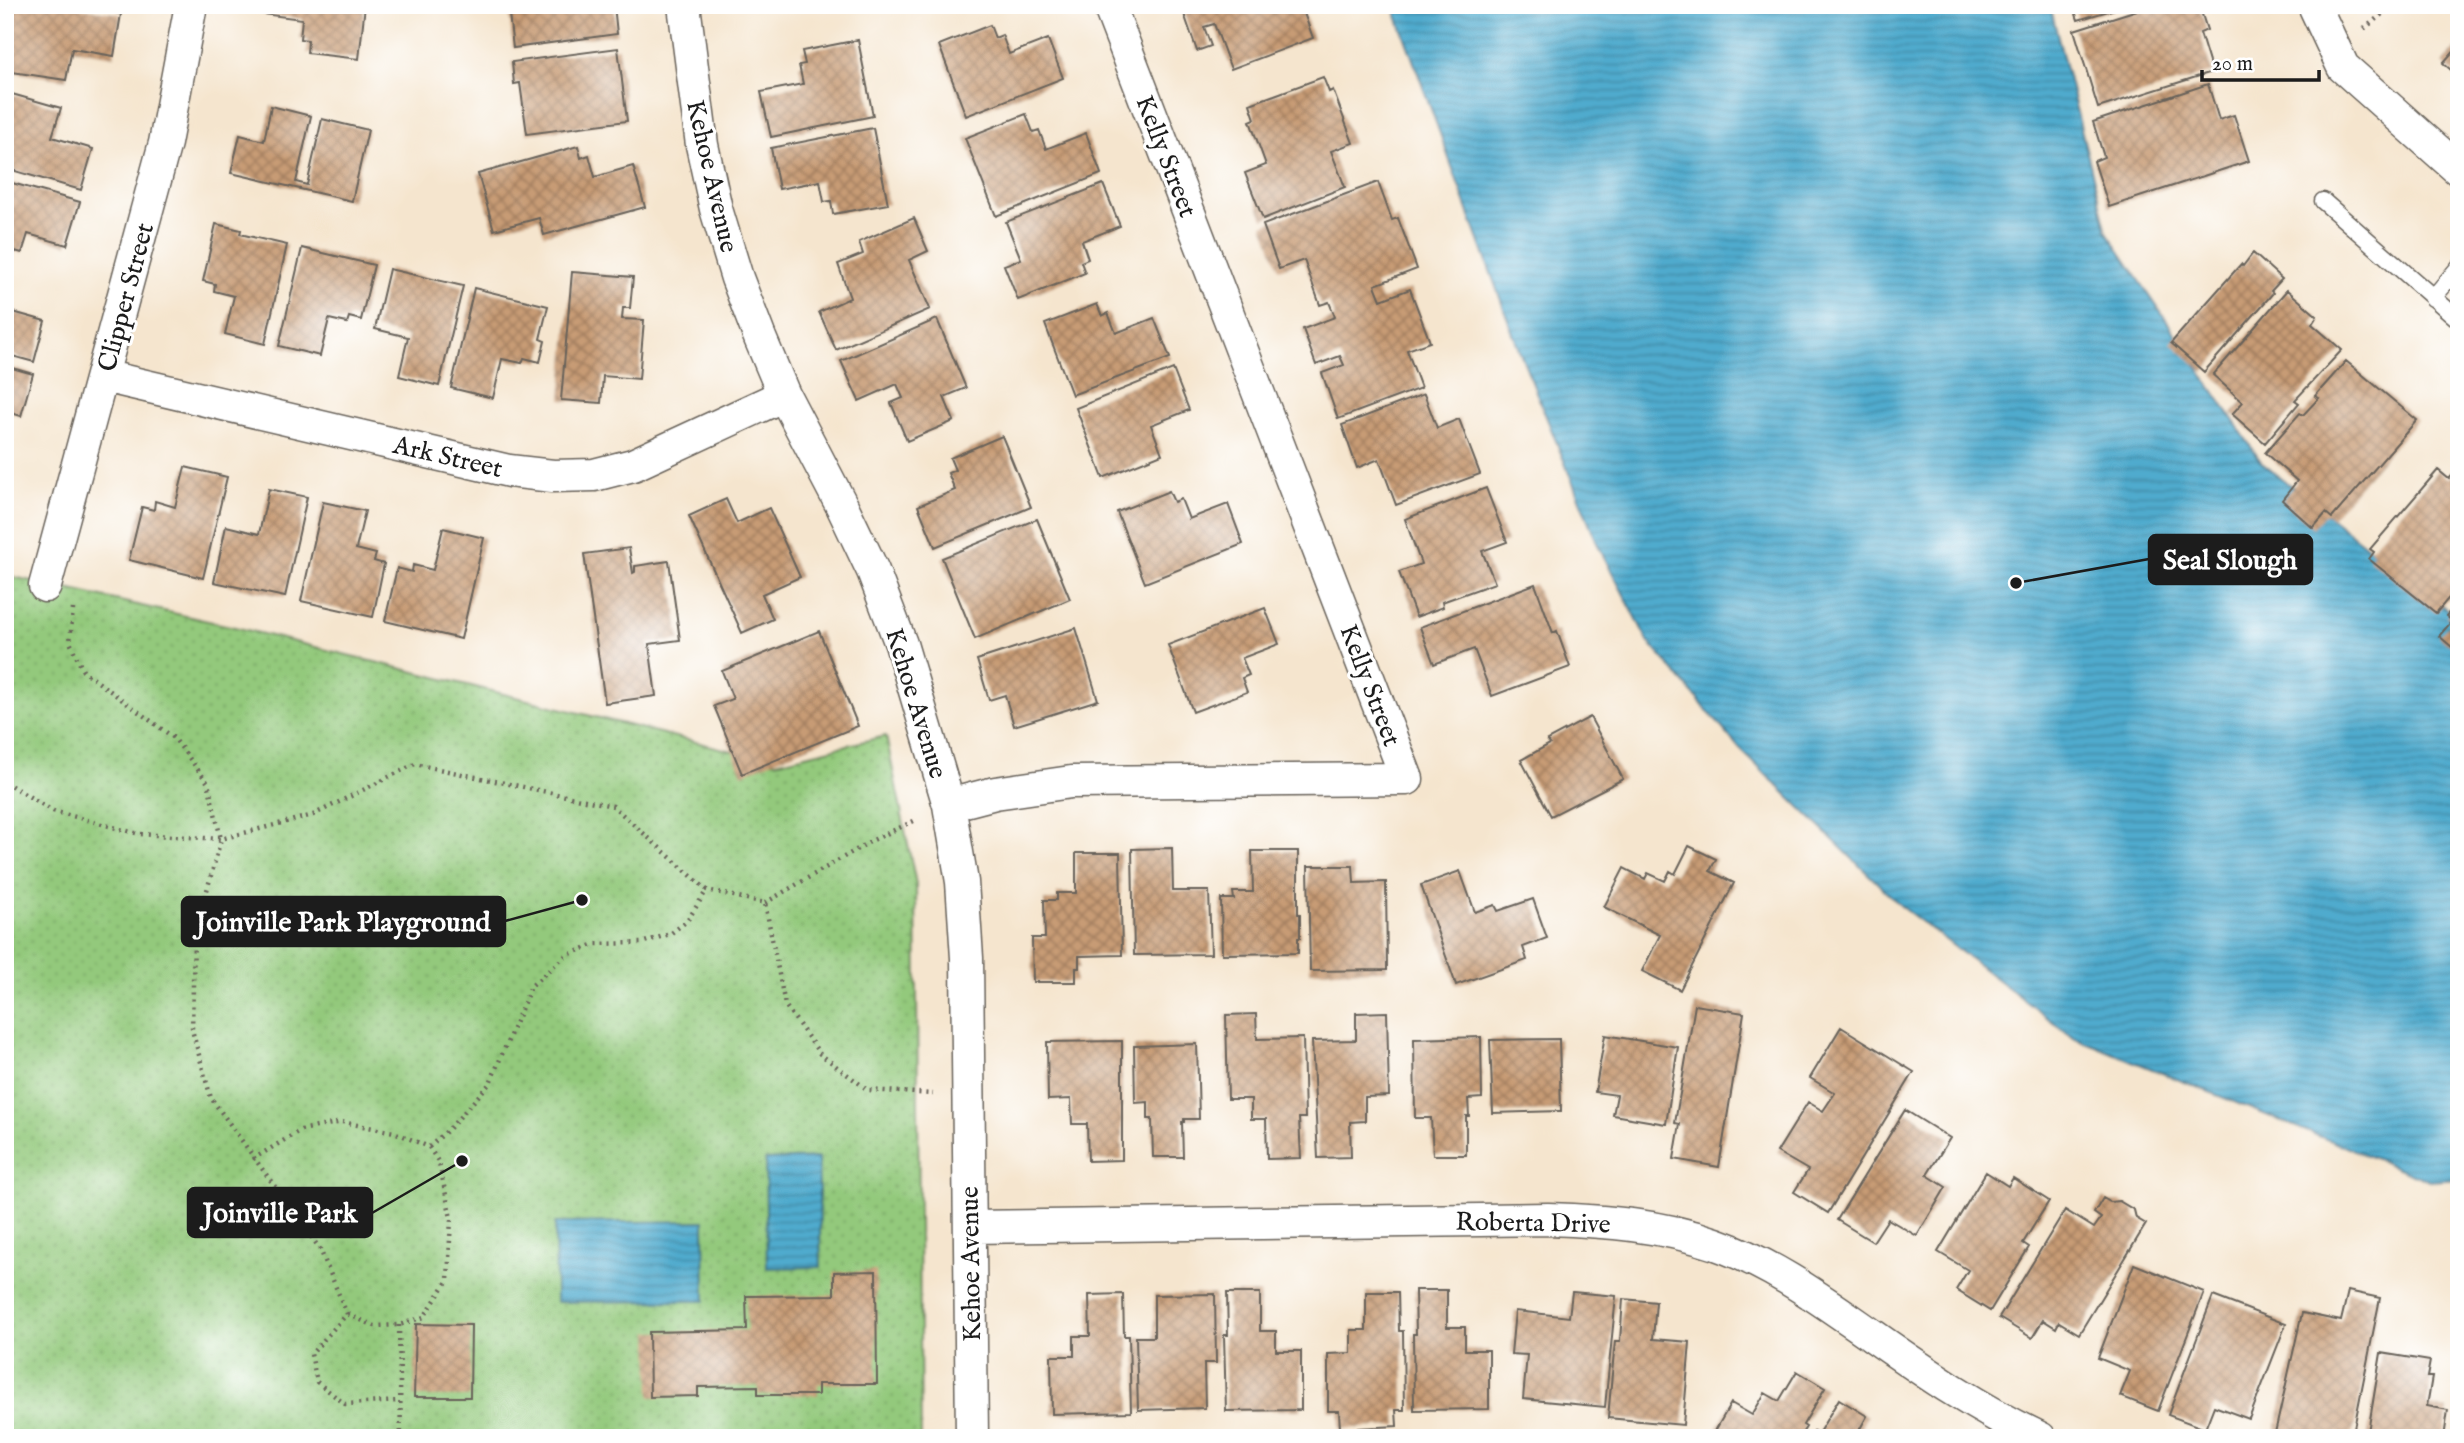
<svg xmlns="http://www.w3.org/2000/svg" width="2464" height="1443" viewBox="0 0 2464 1443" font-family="'IM FELL English',serif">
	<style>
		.park { fill: url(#park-dots); stroke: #58724c; stroke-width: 2 }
		.water { fill: url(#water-rules); stroke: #366475; stroke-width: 2 }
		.building { fill: url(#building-cross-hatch) }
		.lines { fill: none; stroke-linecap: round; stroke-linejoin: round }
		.lane-casing { stroke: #68625a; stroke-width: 19 }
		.street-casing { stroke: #68625a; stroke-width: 35 }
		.path { stroke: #68625a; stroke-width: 4.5; stroke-dasharray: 2 5; stroke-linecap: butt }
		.lane { stroke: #fff; stroke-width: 16 }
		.street { stroke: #fff; stroke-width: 32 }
		.labels { text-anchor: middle; stroke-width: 6; stroke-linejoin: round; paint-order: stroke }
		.street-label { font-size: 26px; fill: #1c1c1c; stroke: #fff }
		.leader { fill: none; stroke: #1c1c1c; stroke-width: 2.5 }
		.callout-dot { fill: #1c1c1c; stroke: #fff; stroke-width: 2.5 }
		.callout { fill: #1c1c1c; stroke: #1c1c1c; stroke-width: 2.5 }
		.callout-label { font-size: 28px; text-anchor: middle; font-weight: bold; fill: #fff }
	</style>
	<defs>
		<pattern id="park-dots" width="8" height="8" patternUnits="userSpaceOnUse" patternTransform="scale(1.75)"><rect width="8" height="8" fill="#93c97b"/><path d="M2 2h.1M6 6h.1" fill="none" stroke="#7eac6a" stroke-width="1.8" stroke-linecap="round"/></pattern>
		<pattern id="water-rules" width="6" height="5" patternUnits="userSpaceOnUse" patternTransform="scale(1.75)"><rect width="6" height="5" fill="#50abce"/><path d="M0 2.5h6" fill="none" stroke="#428aa6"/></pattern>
		<pattern id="building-cross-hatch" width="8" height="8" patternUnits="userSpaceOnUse" patternTransform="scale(1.75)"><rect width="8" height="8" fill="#c79b75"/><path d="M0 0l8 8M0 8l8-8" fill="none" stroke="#a17e5f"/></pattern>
	</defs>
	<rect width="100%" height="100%" fill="#fff"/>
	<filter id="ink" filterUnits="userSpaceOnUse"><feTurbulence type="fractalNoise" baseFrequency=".0143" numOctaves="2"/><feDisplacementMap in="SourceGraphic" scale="14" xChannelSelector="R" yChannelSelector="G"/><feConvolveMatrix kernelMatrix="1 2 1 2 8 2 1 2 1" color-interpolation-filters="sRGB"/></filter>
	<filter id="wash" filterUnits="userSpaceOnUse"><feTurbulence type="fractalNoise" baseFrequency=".00686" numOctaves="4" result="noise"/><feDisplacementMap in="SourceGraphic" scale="28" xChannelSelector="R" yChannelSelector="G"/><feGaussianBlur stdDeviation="1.57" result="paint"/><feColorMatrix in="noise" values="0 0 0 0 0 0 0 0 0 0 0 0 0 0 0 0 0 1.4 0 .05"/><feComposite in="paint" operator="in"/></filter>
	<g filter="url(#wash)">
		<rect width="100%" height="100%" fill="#f5e5ce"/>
		<path class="park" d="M5 575 239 628 776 762 886 736 916 884 921 1438H5Z"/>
		<path class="water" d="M1393 5H2050L2107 232 2262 463 2459 619V1179L2430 1181 2073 1037 1901 906 1740 749 1648 641 1599 547 1519 350Z
			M818 1158 821 1267 767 1268 765 1160Z
			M704 1221 705 1301 556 1302 555 1223Z"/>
		<g id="blocks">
			<path class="building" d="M5 5H67L121 14 114 56 72 49 66 80 5 71Z
				M263 5H365L359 59 307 53 308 40 300 39 302 19 262 14Z
				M508 5H614L617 34 513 48Z
				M1181 5H1301L1313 38 1231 69 1214 24 1204 27 1211 46 1197 51Z
				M2073 5H2125V6L2078 20Z
				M2153 5H2199L2207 30 2200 33 2212 72 2098 108 2074 30Z
				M990 25 995 38 1002 35 1009 54 1048 39 1063 78 966 116 939 45Z
				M858 40 873 116 771 137 761 92 803 84 799 65 805 64 802 51Z
				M2459 45V77L2443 63Z
				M618 48 627 121 527 134 520 83 514 84 512 62Z
				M1323 77 1329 92 1333 90 1353 143 1331 151 1345 187 1263 219 1245 173 1266 165 1250 121 1255 119 1250 104Z
				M2208 84 2219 120 2234 115 2249 161 2109 207 2094 161 2104 157 2093 122Z
				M5 92 61 108 52 137 93 149 81 190 5 168Z
				M271 106 311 116 296 182 307 185 322 119 368 130 352 201 231 173 240 135 264 141Z
				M1026 114 1033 132 1039 130 1046 149 1086 133 1101 174 996 216 965 138Z
				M873 128 888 204 833 214 831 201 824 202 820 181 779 189 771 148Z
				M578 146 581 158 589 155 595 177 633 166 645 207 544 235 539 218 494 230 478 174Z
				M5 181 80 202 67 245 28 234 22 253 15 251 11 263 5 262Z
				M1378 182 1392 220 1398 218 1417 269 1375 285 1381 300 1410 289 1430 342 1407 350 1421 388 1338 419 1322 373 1344 365 1340 356 1316 365 1303 329 1335 317 1329 302 1320 305 1304 260 1279 269 1263 225Z
				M1103 184 1120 226 1082 241 1088 259 1081 262 1085 273 1018 300 1004 265 1021 259 1006 222Z
				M914 218 928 251 909 260 930 309 836 350 819 312 850 298 838 264 863 254 859 242Z
				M216 224 241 230 240 234 287 245 265 344 225 334 234 296 214 291 215 284 203 281Z
				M302 248 374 265 361 320 349 317 347 323 329 319 320 356 279 346Z
				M2253 253 2282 279 2271 291 2273 293 2204 372 2171 343 2241 264 2243 266Z
				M389 269 463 286 439 386 399 376 408 337 375 329Z
				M572 272 633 277 630 308H623L622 319 644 320 639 379 603 376 601 403 561 400Z
				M474 288 548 306 540 339 545 341 540 362 524 358 522 363 502 359 493 398 451 388Z
				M5 289 12 291 6 310 45 321 34 362 5 354Z
				M2287 290 2317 316 2312 324 2342 350 2295 400 2299 403 2265 443 2232 414 2243 402 2213 375Z
				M1097 304 1102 316 1108 313 1116 333 1154 318 1170 358 1072 395 1045 324Z
				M937 319 966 388 944 397 954 421 907 441 891 403 903 398 897 384 859 401 841 361Z
				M2346 361 2417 420 2332 518 2326 513 2313 528 2282 500 2297 481 2265 453 2300 413 2303 415 2319 398 2315 396Z
				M5 366 33 374 21 416 5 411Z
				M1173 369 1189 410 1151 425 1162 454 1103 478 1076 408Z
				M1424 394 1437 428 1459 419 1480 474 1396 505 1379 459 1357 468 1342 425Z
				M1002 436 1031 507 935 547 918 506 955 490 948 473 955 470 950 458Z
				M185 467 227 477 203 578 129 560 142 507 154 510 155 501 175 507Z
				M2459 468V586L2436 613 2369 559 2374 552 2370 549 2438 470 2449 479Z
				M1486 488 1507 542 1482 551 1495 583 1442 602 1443 607 1416 617 1399 572 1421 564 1405 519Z
				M269 489 307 497 285 597 214 582 226 526 259 534Z
				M1169 491 1174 502 1181 499 1189 519 1228 504 1243 544 1145 583 1117 512Z
				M726 499 737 523 769 508 800 577 762 594 773 619 742 633 689 516Z
				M323 502 365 511 356 549 376 554 374 561 384 564 373 617 301 601Z
				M1037 519 1070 599 975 639 942 558Z
				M443 528 484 538 461 639 385 621 397 568 412 572 413 565 433 570Z
				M629 548 633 573 635 572V566L669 561 680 640 649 644 656 696 605 703 584 554Z
				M1535 584 1553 633 1557 631 1570 667 1492 696 1474 649 1434 664 1420 627Z
				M2459 601V653L2439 636 2452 621 2446 616Z
				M1265 608 1279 644 1242 658 1249 675 1242 678 1247 692 1193 712 1168 645Z
				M1076 628 1098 700 1014 726 1005 695 989 700 977 660Z
				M819 631 858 726 742 774 714 706 733 699 722 671Z
				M1590 717 1623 779 1551 816 1521 760 1550 744 1547 740Z
				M1689 846 1716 859 1710 871 1734 883 1680 990 1642 971 1660 935 1604 907 1624 868 1645 879 1648 873 1665 881 1670 871 1675 874Z
				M1172 848 1173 891H1209L1211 954 1134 955 1132 849Z
				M1252 851H1298V914H1300V938H1298V953L1222 954 1221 899H1234L1233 892H1253Z
				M1076 853H1120L1122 955 1079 956V968H1076V982H1033L1032 938H1045L1044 900H1057V893H1076Z
				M1308 866H1353L1354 883 1386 882 1387 970 1310 971Z
				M1460 871 1475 912 1495 905 1498 911 1533 899 1547 938 1523 947 1527 960 1456 985 1421 885Z
				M1695 1005 1744 1013 1719 1167 1674 1159 1680 1124 1675 1123Z
				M1387 1012 1389 1096 1365 1097V1121L1350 1122 1351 1157 1318 1158 1312 1041 1356 1040V1013Z
				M1256 1014 1257 1039 1303 1038 1305 1118H1299L1301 1158 1267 1159 1266 1119H1251V1099H1228L1226 1015Z
				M1841 1027 1914 1072 1828 1213 1794 1192 1808 1170 1777 1152 1808 1102 1823 1111 1835 1093 1810 1078Z
				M1605 1035 1678 1047 1666 1124 1613 1115 1617 1095 1595 1092Z
				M1481 1037 1482 1098 1468 1099 1469 1116H1466V1155H1433L1431 1118H1415L1414 1039Z
				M1559 1039 1561 1111 1493 1113 1490 1040Z
				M1122 1041V1160L1088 1161 1087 1124H1072L1071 1099 1048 1100 1047 1042Z
				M1197 1044 1199 1119H1184V1122H1182L1183 1157H1153L1152 1119H1148V1102L1135 1103 1134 1046Z
				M1905 1110 1950 1138 1927 1175 1946 1187 1917 1236 1888 1219 1873 1242 1837 1220Z
				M1986 1172 2008 1186 2013 1178 2049 1201 2023 1243 2029 1247 1990 1311 1956 1290 1968 1270 1938 1252Z
				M2103 1198 2110 1202 2119 1201 2134 1210 2136 1218 2146 1224 2079 1334 2059 1322 2056 1328 2043 1320 2032 1338 1999 1318 2065 1210 2094 1228 2101 1218 2094 1213Z
				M2134 1264 2204 1292 2158 1411 2120 1396 2130 1371 2098 1358Z
				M876 1271 877 1384H818V1395H758V1386L698 1387V1396L650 1397 649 1332 747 1330 746 1296 834 1295V1272Z
				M1415 1290H1447V1327H1465V1350H1489V1409L1414 1410 1413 1334H1416Z
				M2348 1291 2380 1298 2352 1438H2296L2275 1433 2302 1313 2341 1321Z
				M1366 1292H1398L1399 1331H1403L1404 1410H1396L1397 1426 1340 1429 1339 1411H1328V1354L1351 1353V1330H1366Z
				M1572 1292 1616 1296 1605 1407 1523 1399 1527 1355 1511 1354 1515 1311 1569 1317Z
				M1227 1293H1260V1331H1276V1351H1301V1410L1226 1411 1224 1335H1228Z
				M1123 1294 1124 1336H1129L1131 1412 1052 1414 1051 1356H1074V1336H1090L1089 1295Z
				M1215 1294 1216 1363H1204L1205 1408 1138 1410 1136 1337H1154V1295Z
				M2213 1296 2286 1324 2249 1419 2214 1406 2205 1429 2168 1415Z
				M1623 1299 1656 1302 1653 1339 1690 1342 1683 1425 1608 1418 1615 1341H1620Z
				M416 1324 471 1325 470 1397H414Z
				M2381 1353 2430 1361 2427 1377H2432L2427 1406 2448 1410 2444 1438H2367Z
				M1797 1371 1825 1388 1803 1425 1806 1427 1799 1438H1711L1731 1403 1752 1415 1765 1393 1779 1401Z
				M1839 1399 1867 1416 1855 1438H1810L1814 1431 1818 1434Z"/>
		</g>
	</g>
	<g filter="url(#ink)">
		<use href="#blocks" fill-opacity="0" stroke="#68625a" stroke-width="2"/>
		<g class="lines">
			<g class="lane-casing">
				<path id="lane" d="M2323 201 2459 320
					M2433 298 2459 267"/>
			</g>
			<g class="street-casing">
				<path id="street" d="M684 5 702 145 716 209 737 278 760 338 784 395 842 506 873 571 901 644 949 805 962 882 967 958 972 1438
					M2314 5 2343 67 2459 170
					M103 376 509 471 553 476 594 475 633 465 784 395
					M45 586 165 143 191 5
					M949 805 995 793 1071 782 1407 779 1109 5
					M970 1227 1548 1219C1605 1221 1661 1225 1716 1244 1773 1264 1823 1301 1872 1335 1926 1373 1980 1410 2040 1438"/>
			</g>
			<path class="path" d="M2364 29 2381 15 2388 5
				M73 609 70 642 83 671 174 738 208 783 221 839 194 938 192 1030 211 1098 320 1249 347 1314 311 1354 317 1382 345 1404 400 1401
				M5 782 53 811 139 834 221 839 313 815 415 764 613 806 707 890 765 903 785 1005 820 1054 868 1090 933 1094
				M765 903 873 840 916 820
				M429 1147 449 1129 490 1083 531 986 565 956 595 944 641 943 670 934 687 921 707 890
				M253 1159 301 1130 342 1122 394 1132 429 1147 439 1163 451 1218 448 1280 424 1317 399 1325 375 1326 347 1314
				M399 1325 401 1438"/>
			<use href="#lane" class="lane"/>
			<use href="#street" class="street"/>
		</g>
	</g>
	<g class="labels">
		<g class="street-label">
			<text transform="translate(1167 156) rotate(69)" y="9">Kelly Street</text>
			<text transform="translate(713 176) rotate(77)" y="9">Kehoe Avenue</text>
			<text transform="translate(125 297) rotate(-75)" y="9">Clipper Street</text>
			<text transform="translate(448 456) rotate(13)" y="9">Ark Street</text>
			<text transform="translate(1371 685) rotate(69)" y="9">Kelly Street</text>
			<text transform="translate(917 703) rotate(73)" y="9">Kehoe Avenue</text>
			<text transform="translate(1533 1222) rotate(1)" y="9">Roberta Drive</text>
			<text transform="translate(970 1264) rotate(-91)" y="9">Kehoe Avenue</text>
		</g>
	</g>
	<path class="leader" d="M2016 583L2149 559M582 900L505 921M462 1161L372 1213"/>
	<g class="callout-dot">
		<circle cx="2016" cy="583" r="7"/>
		<circle cx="582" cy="900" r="7"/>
		<circle cx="462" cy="1161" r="7"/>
	</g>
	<g class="callout">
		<rect x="2149" y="535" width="163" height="49" rx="7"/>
		<rect x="182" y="897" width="323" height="49" rx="7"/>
		<rect x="188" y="1188" width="184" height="49" rx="7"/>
	</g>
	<g class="callout-label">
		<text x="2230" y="569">Seal Slough</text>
		<text x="343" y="931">Joinville Park Playground</text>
		<text x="280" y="1222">Joinville Park</text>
	</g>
	<rect width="2464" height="1443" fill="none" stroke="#fff" stroke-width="28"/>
	<path d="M2202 70v10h117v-10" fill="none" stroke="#1c1c1c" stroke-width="3.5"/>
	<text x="2212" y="70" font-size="21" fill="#1c1c1c" stroke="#ffffff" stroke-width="5" paint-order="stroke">20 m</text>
</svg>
